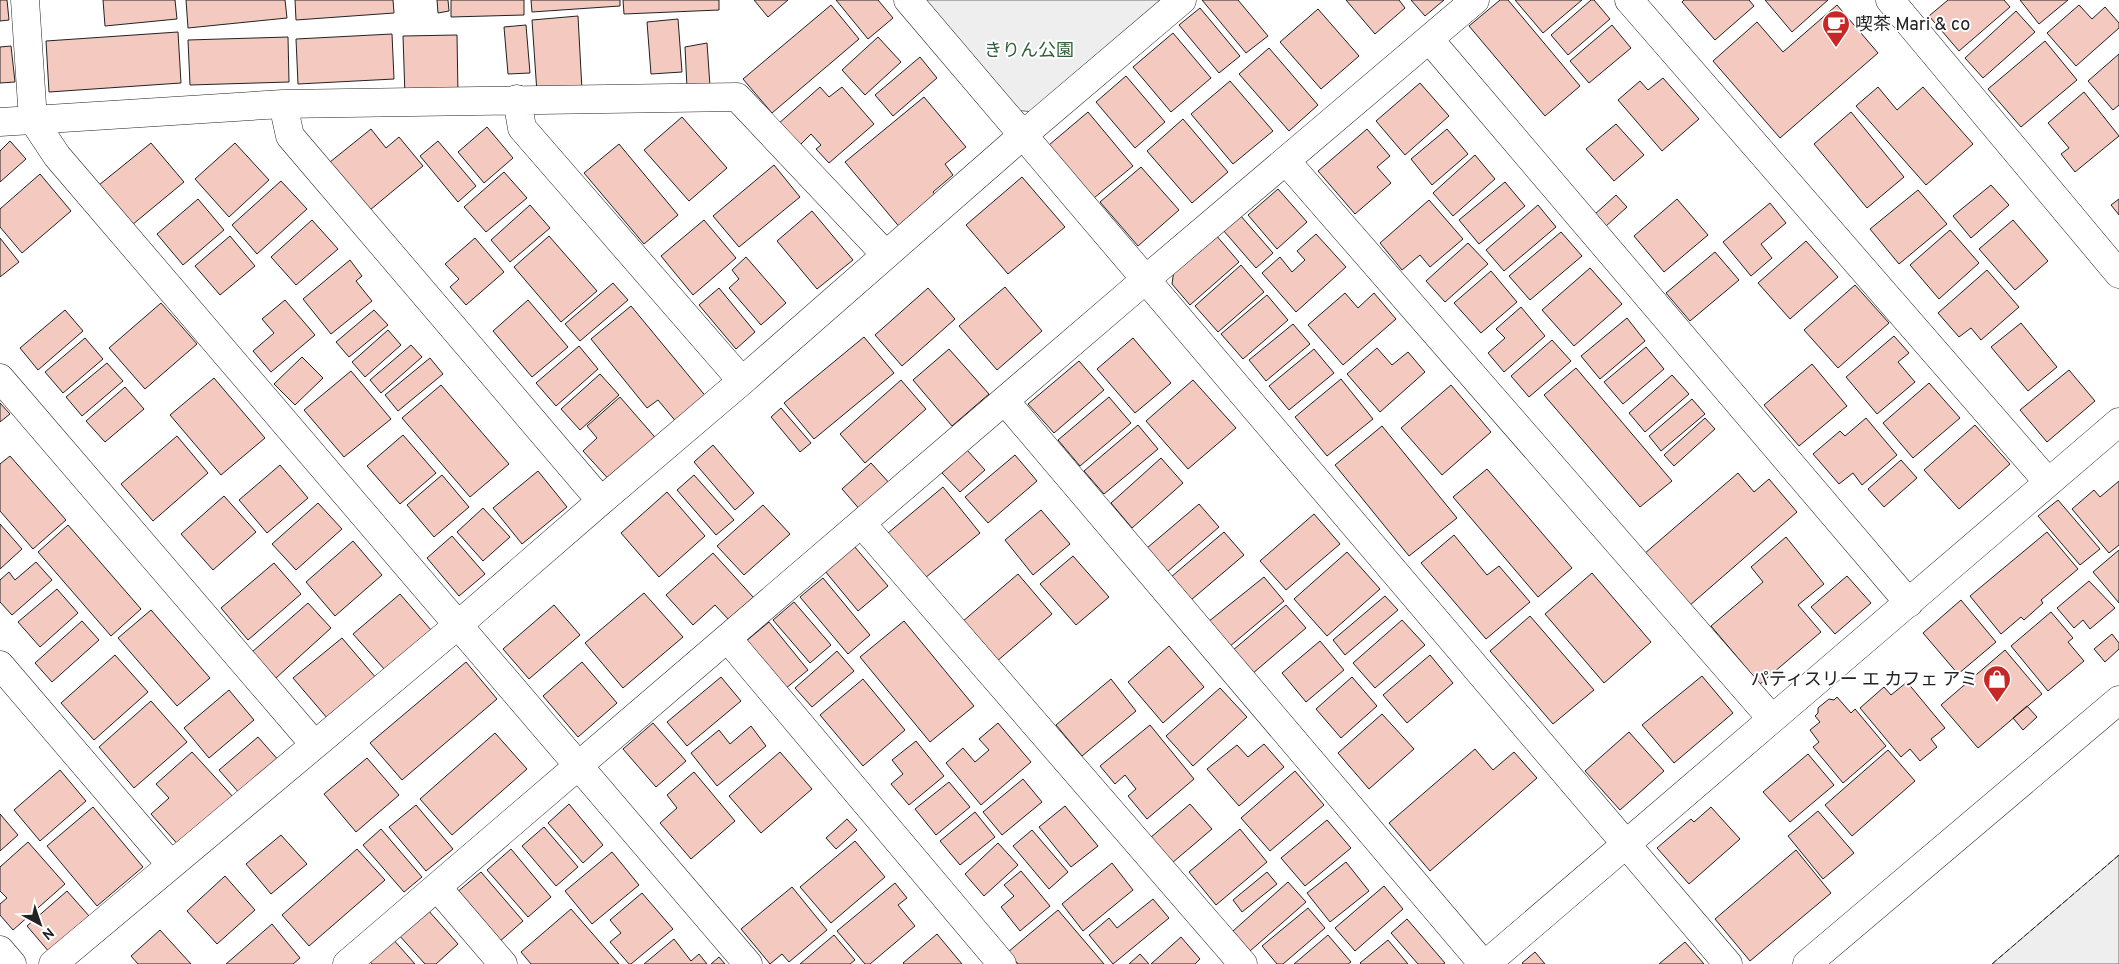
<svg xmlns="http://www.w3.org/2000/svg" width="2119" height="964" viewBox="0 0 2119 964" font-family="Overpass,'Noto Sans JP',sans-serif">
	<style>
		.green { fill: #eee; stroke: #6f6f6f }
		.building { fill: #f3c9c0; stroke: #222 }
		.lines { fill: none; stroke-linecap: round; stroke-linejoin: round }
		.minor-casing { stroke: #222; stroke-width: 29 }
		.tertiary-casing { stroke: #222; stroke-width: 29 }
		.minor { stroke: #fff; stroke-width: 28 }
		.tertiary { stroke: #fff; stroke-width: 28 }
		.fence { stroke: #222; stroke-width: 1; stroke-dasharray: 6 2.5; stroke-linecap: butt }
		.labels { text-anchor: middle; stroke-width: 4; stroke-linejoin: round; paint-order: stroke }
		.poi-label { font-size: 18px; fill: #222; stroke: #fff; text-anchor: start }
		.park-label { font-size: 18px; fill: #2f5e38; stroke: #fff }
	</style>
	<rect width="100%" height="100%" fill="#fff"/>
	<path class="green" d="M922 0H1164L1033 112 1015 110Z
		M2119 855V964H1992Z"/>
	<path class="building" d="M0 0H7L9 20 0 21Z
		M103 0H175L177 19 105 26Z
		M186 0H285L287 18 188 28Z
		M295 0H393L394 13 296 20Z
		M437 0H448L449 11 438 13Z
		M451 0H524V15L451 17Z
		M531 0H620V6L532 12Z
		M623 0H719V10L624 14Z
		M754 0H788L768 17Z
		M836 0H878L893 18 868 39Z
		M1202 0H1238L1268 36 1246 53Z
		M1346 0H1399L1405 8 1375 34Z
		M1411 0H1444L1425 16Z
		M1500 0H1508L1580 86 1545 116 1469 26Z
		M1515 0H1582L1543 33Z
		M1591 0H1594L1610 19 1568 55 1551 35Z
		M1684 0H1749L1754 6 1715 40 1682 2Z
		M1765 0H1828L1792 32Z
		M1948 0H2004L2010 7 1959 51 1929 16Z
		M2020 0H2068L2039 24Z
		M831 5 859 39 772 113 743 79Z
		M1837 5 1878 53 1780 138 1713 61 1757 22 1783 52Z
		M2079 5 2092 19 2105 7 2119 23V28L2076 66 2047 33Z
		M1200 8 1240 56 1219 73 1179 25Z
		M1318 9 1359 56 1321 89 1280 42Z
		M2016 11 2035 32 1983 78 1965 58Z
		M578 16 582 90 537 93 532 20Z
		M678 19 682 72 651 74 647 22Z
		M526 25 530 73 508 74 504 27Z
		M1612 25 1631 48 1589 83 1570 61Z
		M178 32 181 83 49 92 46 41Z
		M1173 33 1211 78 1171 112 1133 67Z
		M392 34 394 79 298 84 296 39Z
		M457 35 458 95 405 96 403 36Z
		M288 37 289 82 190 85 188 40Z
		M878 37 901 62 865 95 842 70Z
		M2045 41 2077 80 2021 127 1988 89Z
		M707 43 710 86 687 88 685 47Z
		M11 46 15 82 0 83V47Z
		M1269 48 1318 105 1289 131 1239 74Z
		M2119 54V105L2113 110 2088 81Z
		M920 57 937 78 893 116 875 95Z
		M1126 76 1165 122 1135 148 1096 102Z
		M1663 78 1699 119 1662 151 1618 100 1640 81 1648 90Z
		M1230 81 1273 131 1233 164 1191 114Z
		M1420 83 1449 116 1405 155 1376 121Z
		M820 87 829 97 842 87 874 124 829 163 816 149 821 145 811 134 798 147 778 124Z
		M1878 87 1897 110 1923 87 1973 144 1926 185 1856 106Z
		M2084 92 2119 136 2075 172 2061 154 2069 148 2048 123Z
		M924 97 966 147 945 164 953 175 933 192 939 199 902 230 845 162Z
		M1088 112 1133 166 1094 198 1049 145Z
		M1851 112 1904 177 1867 208 1814 144Z
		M682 117 727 168 689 201 644 150Z
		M1183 119 1228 172 1192 203 1147 151Z
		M1616 124 1644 155 1614 181 1586 149Z
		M487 127 513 158 484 183 458 152Z
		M371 129 386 148 399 137 423 166 370 210 330 162Z
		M1367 129 1390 156 1377 167 1391 183 1355 214 1318 171Z
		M1447 129 1468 154 1432 185 1411 159Z
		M10 141 26 159 0 182V151Z
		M438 141 476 186 458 202 420 156Z
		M151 143 184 182 132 225 99 185Z
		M235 143 269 180 229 217 195 179Z
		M619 144 678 215 644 244 584 173Z
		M1475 155 1495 179 1453 216 1433 193Z
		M774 165 800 197 739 247 713 216Z
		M1141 167 1179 210 1138 246 1100 202Z
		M504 172 527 198 486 232 464 207Z
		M40 174 71 211 22 253 0 227V209Z
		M1022 177 1065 227 1008 274 966 225Z
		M281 181 307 209 257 254 232 225Z
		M1505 182 1525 206 1479 244 1459 220Z
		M1991 185 2009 205 1971 238 1953 216Z
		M1278 189 1307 222 1277 249 1248 215Z
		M1918 190 1947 224 1899 264 1870 229Z
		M1616 195 1627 207 1605 227 1594 215Z
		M198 199 224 230 183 265 157 234Z
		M1677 199 1708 235 1664 272 1634 236Z
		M2119 199V215L2111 205Z
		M1429 200 1463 239 1430 267 1420 255 1402 270 1380 243Z
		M1770 203 1786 223 1761 244 1772 258 1751 276 1723 242Z
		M530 205 550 228 510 262 491 240Z
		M1538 205 1556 227 1504 271 1486 250Z
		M812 211 853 260 817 289 777 241Z
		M1240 215 1273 253 1256 268 1223 230Z
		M312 220 338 249 296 285 271 257Z
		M704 220 736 258 693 295 661 256Z
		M2013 220 2048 261 2015 290 1979 249Z
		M1950 230 1979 263 1939 299 1910 265Z
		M1561 232 1582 256 1530 300 1509 276Z
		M1215 234 1239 262 1190 305 1172 284 1174 270Z
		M1316 234 1346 267 1296 312 1262 273 1280 257 1292 272 1305 260 1297 251Z
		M230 236 255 266 220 295 195 266Z
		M549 236 597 291 561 322 514 267Z
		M0 238 19 262 0 277Z
		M475 238 504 272 466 305 450 287 459 279 445 264Z
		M1806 241 1838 277 1790 319 1758 283Z
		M1468 243 1488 264 1445 302 1426 281Z
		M1715 252 1739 280 1690 321 1666 293Z
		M746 257 786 303 761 325 729 288 739 279 732 270Z
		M350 260 362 276 356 281 372 301 331 334 303 299Z
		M1241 265 1264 292 1218 332 1195 306Z
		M1590 268 1622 304 1574 346 1542 310Z
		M1987 270 2019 307 1981 340 1971 328 1959 337 1938 313Z
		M1491 271 1517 302 1481 333 1454 303Z
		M613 283 628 300 580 341 565 324Z
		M1855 285 1889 323 1838 368 1804 330Z
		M1005 287 1042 331 997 370 959 326Z
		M719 288 755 332 736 349 699 305Z
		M928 288 955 319 902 366 875 335Z
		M1345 293 1358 308 1374 293 1396 319 1343 365 1308 325Z
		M1267 295 1288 320 1243 359 1221 334Z
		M285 300 315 335 271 372 253 351 274 333 262 319Z
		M528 300 568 347 532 377 493 331Z
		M161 303 197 344 145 389 109 348Z
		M631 306 708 399 678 424 658 400 647 408 591 339Z
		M1521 307 1545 336 1504 372 1488 353 1505 338 1496 329Z
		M65 310 83 331 38 370 20 348Z
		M374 310 388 325 349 357 336 342Z
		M1627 318 1645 341 1600 379 1581 356Z
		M2021 323 2057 367 2028 391 1991 347Z
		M1293 324 1310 344 1266 381 1249 360Z
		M388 330 401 345 365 377 352 362Z
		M1894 336 1909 353 1898 362 1915 382 1877 414 1846 377Z
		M864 337 894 373 814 439 784 403Z
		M85 338 103 359 63 393 45 372Z
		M1133 338 1171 383 1135 413 1097 369Z
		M1552 340 1571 361 1529 397 1511 376Z
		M411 345 422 357 381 393 370 380Z
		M579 346 598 369 556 406 536 383Z
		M1646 347 1664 369 1623 404 1604 382Z
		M1377 348 1392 365 1408 352 1425 372 1380 412 1347 374Z
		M949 349 989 394 952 426 913 380Z
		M1314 349 1334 373 1289 410 1269 386Z
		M302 357 323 378 295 405 274 384Z
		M430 358 443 374 398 411 385 395Z
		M1079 361 1104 390 1054 433 1028 404Z
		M107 363 123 381 82 416 66 397Z
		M1812 364 1847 406 1799 446 1764 405Z
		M1576 368 1672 481 1640 507 1544 395Z
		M2069 370 2095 401 2047 442 2020 410Z
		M351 371 391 419 344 457 304 410Z
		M600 374 619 395 580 430 561 409Z
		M1672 375 1689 394 1645 432 1629 413Z
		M214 378 265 438 221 475 170 415Z
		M1341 379 1373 419 1327 456 1295 417Z
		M901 380 926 409 865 463 840 434Z
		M1193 380 1236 428 1188 469 1146 421Z
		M1929 383 1960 418 1913 458 1883 423Z
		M441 385 509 464 470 497 402 418Z
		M1451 385 1491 432 1442 475 1401 428Z
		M125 387 144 409 105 442 86 421Z
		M620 397 660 443 613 484 583 451 597 438 587 426Z
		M1109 397 1131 423 1080 466 1058 440Z
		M1692 399 1705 414 1661 451 1649 436Z
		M0 403 10 414 0 422Z
		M781 408 811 443 800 452 771 417Z
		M1705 418 1715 429 1674 466 1664 455Z
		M1866 418 1897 455 1862 485 1853 473 1839 484 1813 454 1840 431 1845 436Z
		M1138 425 1158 449 1104 494 1084 471Z
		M1975 425 2010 464 1959 509 1924 470Z
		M1382 426 1457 518 1409 556 1335 465Z
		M403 435 436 473 400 504 367 466Z
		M177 436 208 473 153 521 121 484Z
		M713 445 754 493 735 510 694 462Z
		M967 450 985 470 960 492 942 473Z
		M1015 455 1037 481 988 523 965 497Z
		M10 456 66 520 33 549 0 511V464Z
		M1161 458 1183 483 1132 528 1111 503Z
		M1901 460 1917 478 1884 507 1868 489Z
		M871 463 892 486 862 512 842 489Z
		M280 465 308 498 267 533 239 500Z
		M1487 469 1572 568 1538 597 1453 497Z
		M538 471 567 507 522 544 493 508Z
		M1738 473 1754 492 1769 479 1797 512 1689 606 1644 554Z
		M442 475 469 507 434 537 407 505Z
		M694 475 734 520 716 535 677 490Z
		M2119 481V545L2109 553 2072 509 2094 490 2100 497Z
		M943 487 980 533 925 578 888 533Z
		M667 492 705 536 659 577 621 533Z
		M224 496 256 532 213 570 181 534Z
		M2058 500 2100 549 2080 565 2038 516Z
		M318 503 342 529 296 570 272 544Z
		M1199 504 1219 527 1167 572 1147 548Z
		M763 505 790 534 744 575 717 546Z
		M483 508 510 537 483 561 457 532Z
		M1041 510 1070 544 1033 575 1005 540Z
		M1314 514 1340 544 1286 590 1260 561Z
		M0 524 22 549 0 569Z
		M68 525 141 609 111 636 38 552Z
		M1224 532 1244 555 1191 600 1171 577Z
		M2047 532 2078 569 2041 600 2043 603 2024 620 2021 617 2001 634 1970 596Z
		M1454 535 1487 575 1499 566 1530 602 1486 639 1421 563Z
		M452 536 485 574 459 596 427 558Z
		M1786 537 1824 584 1798 605 1821 632 1760 684 1711 626 1763 582 1751 567Z
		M353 541 382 575 335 616 306 582Z
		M854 546 888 586 858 611 825 571Z
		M2119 550V603L2093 572Z
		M1347 552 1380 589 1327 636 1294 599Z
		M713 553 754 598 729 620 715 605 693 625 666 595Z
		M1073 556 1109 597 1076 625 1040 584Z
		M36 562 52 580 12 615 0 602V580L9 572 15 580Z
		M274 563 301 594 248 640 221 608Z
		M1592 573 1651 642 1604 683 1545 614Z
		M1018 574 1052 614 996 662 962 622Z
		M1847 576 1871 603 1835 634 1811 607Z
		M1264 577 1284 601 1229 647 1208 622Z
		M823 578 870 635 848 654 800 597Z
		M2089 581 2115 608 2090 629 2083 620 2074 628 2057 608Z
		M57 589 78 613 40 647 18 622Z
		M644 593 683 637 623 688 585 643Z
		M400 594 431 630 385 670 353 634Z
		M1385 596 1398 610 1345 655 1333 640Z
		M1961 600 1996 642 1958 674 1923 633Z
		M794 602 831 645 810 663 773 620Z
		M308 603 331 628 276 678 252 652Z
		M554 605 580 635 529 679 503 649Z
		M1286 605 1306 628 1252 674 1232 651Z
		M151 610 210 678 177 706 118 638Z
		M2051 612 2073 638 2068 642 2084 661 2048 691 2011 646Z
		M1530 616 1594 690 1553 724 1490 651Z
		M1402 620 1425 645 1375 688 1353 663Z
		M82 621 99 640 52 682 35 663Z
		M904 621 974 706 930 742 860 657Z
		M769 622 808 670 785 689 745 642Z
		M2112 634 2119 643V649L2105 662 2094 649Z
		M342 638 377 679 328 719 293 678Z
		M1320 641 1344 670 1306 702 1282 673Z
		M1169 646 1204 687 1163 723 1128 682Z
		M2005 650 2042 694 1978 748 1941 705Z
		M837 651 854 671 812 707 795 688Z
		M115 655 148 692 94 740 61 703Z
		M1430 655 1453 683 1407 723 1383 695Z
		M466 662 497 699 402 780 370 743Z
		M582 662 617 703 578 737 543 696Z
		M1702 676 1733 713 1674 763 1642 725Z
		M721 677 741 701 687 746 667 722Z
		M1352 677 1377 706 1341 738 1316 709Z
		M863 679 905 730 863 766 820 715Z
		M1111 679 1136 711 1082 756 1056 725Z
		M1907 682 1945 728 1931 739 1937 747 1920 761 1910 749 1901 757 1860 708 1884 687 1891 695Z
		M1220 688 1247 717 1193 766 1166 736Z
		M229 690 254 720 209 758 184 728Z
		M1837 697 1851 713 1855 709 1886 746 1843 783 1813 747 1819 742 1810 730 1820 722 1815 716 1818 713V708L1829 699 1834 700Z
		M151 701 187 742 134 788 99 747Z
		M2027 706 2037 717 2023 730 2013 718Z
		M1382 714 1414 749 1369 789 1338 753Z
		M653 723 686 761 656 787 623 749Z
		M998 723 1031 762 981 805 946 763 963 748 975 762 989 750 979 739Z
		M1150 725 1194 779 1147 819 1128 796 1136 789 1125 775 1115 784 1100 766Z
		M751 726 766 746 717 786 691 753 719 730 730 744Z
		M1629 732 1664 771 1620 810 1585 771Z
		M495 733 527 769 452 835 420 799Z
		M258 737 280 762 241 795 219 770Z
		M916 741 944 776 909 805 891 784 903 774 892 760Z
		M1264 744 1284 767 1239 806 1207 769 1237 745 1248 757Z
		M1475 749 1493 770 1514 752 1537 778 1430 871 1389 823Z
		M1888 750 1915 781 1852 836 1825 805Z
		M192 752 235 799 181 848 151 814 169 798 156 784Z
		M780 752 812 789 761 833 729 796Z
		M1808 754 1834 785 1790 822 1763 792Z
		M367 758 399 795 356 832 324 794Z
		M60 770 86 801 40 841 14 810Z
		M1295 771 1324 805 1270 851 1241 818Z
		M694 772 735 821 691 859 660 823 677 808 667 795Z
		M1023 779 1042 802 1002 835 983 812Z
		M949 782 970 807 936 835 915 809Z
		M569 804 603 845 583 863 548 823Z
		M1190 804 1212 829 1172 863 1150 838Z
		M416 805 453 849 426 871 389 827Z
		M1065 806 1098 846 1071 867 1039 827Z
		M93 807 143 867 97 906 47 846Z
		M1711 807 1740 839 1689 884 1657 848 1691 819 1694 822Z
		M1818 811 1854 853 1823 879 1788 836Z
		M975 812 995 837 960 865 940 841Z
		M0 814 18 835 0 851Z
		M847 819 857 830 836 849 826 838Z
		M1327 820 1351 848 1305 886 1281 858Z
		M544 827 578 867 556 886 522 846Z
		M381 829 422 877 404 892 363 845Z
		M1240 829 1267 862 1216 905 1189 872Z
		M1032 830 1068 872 1049 889 1013 846Z
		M281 835 307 864 271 894 246 864Z
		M855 841 885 877 831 923 800 887Z
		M28 842 65 884 13 930 0 915V904L7 898 0 891V867Z
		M998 843 1018 865 984 896 965 874Z
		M357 849 385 880 309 946 282 915Z
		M511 849 551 897 528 917 487 870Z
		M1796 850 1831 893 1750 961 1715 919Z
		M612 852 639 885 592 924 565 891Z
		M1346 862 1369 891 1330 922 1307 893Z
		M1112 863 1133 890 1083 931 1062 904Z
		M1021 871 1050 906 1020 931 1001 907 1014 896 1004 885Z
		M481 872 523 921 499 942 456 893Z
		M1267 872 1277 884 1242 912 1233 900Z
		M225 876 255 910 217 944 187 911Z
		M1288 882 1306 902 1250 951 1233 931Z
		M895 883 907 898 898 905 915 926 870 964H865L837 931Z
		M1384 886 1403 909 1355 951 1335 928Z
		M792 887 827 930 789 962 782 954 770 964 741 929Z
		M67 891 90 917 50 953 27 926Z
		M642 893 673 929 631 964H629L610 942 621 933 610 920Z
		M1153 899 1169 918 1113 964 1089 935 1109 918 1117 928Z
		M1308 908 1325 928 1283 964H1277L1262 946Z
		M427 909 458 944 436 964H425L398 934Z
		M571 909 619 964H531L521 952Z
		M1058 910 1104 964H1018L1008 952Z
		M1407 919 1445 963 1443 964H1418L1391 933Z
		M272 924 300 958 293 964H226Z
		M160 930 191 964H138L131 956Z
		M937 934 962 964H904L903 963Z
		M834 935 855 960 850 964H800Z
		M1328 935 1351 962 1348 964H1294Z
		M1181 937 1200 959 1195 964H1151Z
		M392 938 415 964H372L368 959Z
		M674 939 691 961 699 954 707 964H644Z
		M1388 940 1408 964H1361L1360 963Z
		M1685 942 1704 964H1659Z
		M1535 952 1545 964H1523L1522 963Z
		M1140 954 1149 964H1129Z
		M719 957 725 964H711Z"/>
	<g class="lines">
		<g class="minor-casing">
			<path id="minor" d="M25 0 33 120 57 156 748 964
				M908 0 1728 964
				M1629 0 2048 482
				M1890 0 2119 274
				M1429 39 1909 603
				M517 99 522 128 742 381
				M283 104 290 136 601 501
				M0 122 283 104 737 97 886 255
				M1286 161 1772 719
				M0 378 314 744
				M1005 401 1483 964
				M862 524 1243 964
				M728 639 1002 964
				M0 665 171 865
				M437 887 503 964
				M0 950 12 964
				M53 964 458 625 601 501 742 381 1023 135 1182 0
				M347 964 1145 280 1475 0
				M1486 964 2119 422"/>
		</g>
		<g class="tertiary-casing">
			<path id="tertiary" d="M1807 964 2119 700"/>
		</g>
		<use href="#minor" class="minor"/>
		<use href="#tertiary" class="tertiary"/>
		<path class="fence" d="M1992 964 2119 855"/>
	</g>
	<defs>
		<g id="cafe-pin" transform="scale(1.4375)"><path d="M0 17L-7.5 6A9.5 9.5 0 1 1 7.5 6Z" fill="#c62828" stroke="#fff"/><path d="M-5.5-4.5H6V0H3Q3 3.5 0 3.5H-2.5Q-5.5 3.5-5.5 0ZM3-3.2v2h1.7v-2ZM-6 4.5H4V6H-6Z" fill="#fff"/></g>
		<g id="shop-pin" transform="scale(1.4375)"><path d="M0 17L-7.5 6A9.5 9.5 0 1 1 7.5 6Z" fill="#c62828" stroke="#fff"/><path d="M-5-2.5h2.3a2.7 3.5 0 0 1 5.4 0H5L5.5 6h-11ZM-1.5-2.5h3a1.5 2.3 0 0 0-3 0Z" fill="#fff"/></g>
	</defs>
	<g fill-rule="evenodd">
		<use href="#cafe-pin" x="1836" y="24"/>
		<use href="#shop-pin" x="1997" y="679"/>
	</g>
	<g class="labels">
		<g class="poi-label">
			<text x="1855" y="30">喫茶 Mari &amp; co</text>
			<text x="1978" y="685" text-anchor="end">パティスリー エ カフェ アミ</text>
		</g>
		<g class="park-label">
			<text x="1029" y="56">きりん公園</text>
		</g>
	</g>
	<g transform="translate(40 924) rotate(140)" stroke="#ffffff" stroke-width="4" paint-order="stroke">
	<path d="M0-4L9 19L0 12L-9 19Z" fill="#222222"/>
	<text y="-8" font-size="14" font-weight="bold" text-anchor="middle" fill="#222222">N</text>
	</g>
</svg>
